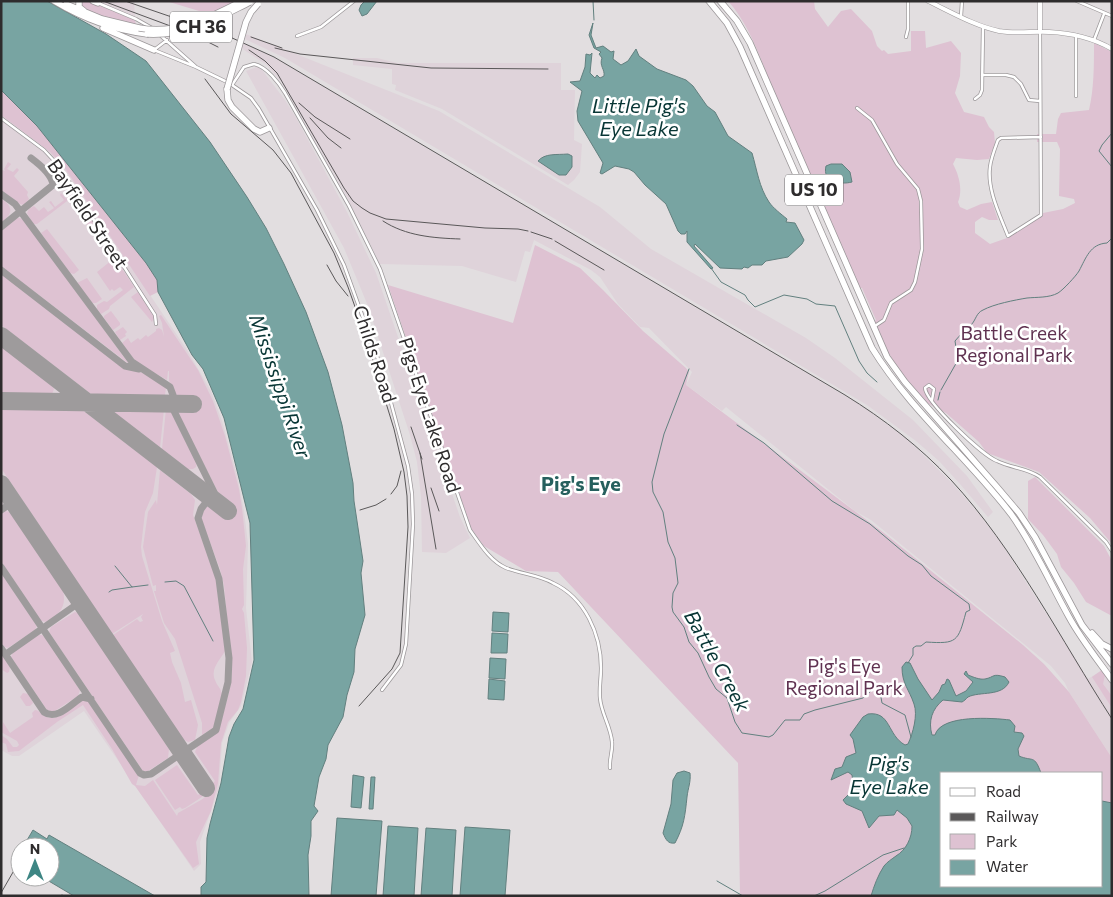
<svg xmlns="http://www.w3.org/2000/svg" width="1113" height="897" viewBox="0 0 1113 897" font-family="Commissioner,sans-serif">
	<style>
		.built { fill: #dfd3da }
		.green { fill: #dec2d2; fill-rule: evenodd }
		.water { fill: #78a4a2; stroke: #62807f }
		.lines { fill: none; stroke-linecap: round; stroke-linejoin: round }
		.stream { stroke: #62807f; stroke-width: 1 }
		.taxiway { stroke: #9e9b9c; stroke-width: 7 }
		.runway { stroke: #9e9b9c; stroke-width: 18 }
		.street-casing { stroke: #9c989a; stroke-width: 4 }
		.secondary-casing { stroke: #9c989a; stroke-width: 5 }
		.highway-casing { stroke: #9c989a; stroke-width: 7 }
		.street { stroke: #fff; stroke-width: 2.5 }
		.secondary { stroke: #fff; stroke-width: 4 }
		.highway { stroke: #fff; stroke-width: 5.5 }
		.rail { stroke: #5a5859; stroke-width: 1 }
		.highway-bridge-casing { stroke: #9c989a; stroke-width: 7; stroke-linecap: butt }
		.highway-bridge { stroke: #fff; stroke-width: 5.5 }
		.labels { text-anchor: middle; stroke-width: 5; stroke-linejoin: round; paint-order: stroke }
		.shield { fill: #fff; stroke: #6d6b6c; stroke-width: 1 }
		.shield-label { font-size: 18px; font-weight: bold; fill: #2e2c2d }
		.street-label { font-size: 19px; fill: #2e2c2d; stroke: #fff }
		.park-label { font-size: 19px; fill: #603251; stroke: #fff }
		.water-label { font-size: 20px; font-style: italic; fill: #083635; stroke: #fff }
		.neighbourhood-label { font-size: 20px; font-weight: bold; fill: #26605e; stroke: #fff }
	</style>
	<rect width="100%" height="100%" fill="#e2dee0"/>
	<path class="built" d="M98 1H134L135 17 132 15Z
		M246 34 439 111 600 207 651 249 806 338 835 358 913 420 967 476 993 512 988 517 960 484 939 461 916 441 867 405 285 58 245 39Z
		M243 43 273 57 862 406 907 439 952 483 979 514 1001 543 1088 679 1102 670 1112 684V758L1069 692 1065 683 1051 666 871 520 855 511 726 407 722 411 686 385 692 372 649 328 640 327 618 304 600 277 591 270 534 240 530 252 525 251 516 282 462 266 380 264 346 195 282 83 267 65 241 48Z
		M353 58H377L397 63H561V90H575L574 140 582 144 580 172 574 180 568 185 442 109 395 90 396 85 392 84V69L353 65Z
		M259 66 285 100 295 116 347 212 376 273 460 517 470 538 446 553 422 552 421 496 417 462 410 435 368 306 344 248 246 71Z
		M1 115 50 152 66 170 187 350 211 391 222 421 237 475 244 511 248 544 246 608 252 662 241 706 229 723 222 743 219 788 200 842 201 864 194 871 84 711 19 756H12L1 750Z"/>
	<path class="green" d="M81 1H88L135 20 136 25 100 16 82 9Z
		M166 1H237L209 14Z
		M728 1H814L815 9 828 27 841 11 851 9 872 31 877 46 882 51 884 50 888 54 911 51V31H925L926 48 951 41 961 53 960 76 955 93 964 112 984 117 989 127 994 132 995 143 989 159 977 160 956 158 953 164C959 175 963 190 958 202L960 207 967 210 981 204 992 202 998 220H989L982 217 975 222V233L990 244 1007 238 1043 213 1063 209 1075 203 1074 199 1059 196 1060 149 1057 142H1037V134H1056L1058 119 1061 113 1089 110C1094 89 1094 66 1094 43L1112 52V544L1090 518 1039 472 987 453 979 442 946 413 927 403 900 372 888 352 874 322 876 320 862 288 855 287C831 232 806 178 784 122 769 84 756 32 728 1Z
		M1 90 37 126 146 263 157 280 158 292 150 296 66 170 50 152 1 115Z
		M8 162 11 164 7 169 13 172 17 168 19 170 14 176 28 192 27 195 29 199 24 205 20 204 1 190V172L2 170 5 171 4 169Z
		M62 174 76 196 71 198 37 224H33L27 213 29 209 34 206 39 211 44 207 48 212 54 208 49 202 51 201 55 207 64 200 60 195 61 193 66 199 71 195 58 177Z
		M1 198C14 207 13 214 1 223Z
		M89 216 105 243 103 245 84 220Z
		M17 218H20L24 220 129 364 1 266V230Z
		M47 229 79 270 74 274 70 273 41 233Z
		M535 245 580 268 603 290 643 331 686 368 689 372 686 385 884 533 1023 645 1044 664 1069 692 1112 758V896H740L738 763 558 572 526 571 484 546 471 528 388 285 513 323ZM942 773H1102V886H942Z
		M107 246 134 287 110 306 109 309 101 314 97 309V305L104 301 107 302 123 290 120 287 114 291 112 289 110 291 97 272 112 260 104 248Z
		M1 273 123 368 143 373 166 387 165 395 163 397 97 396 91 394 1 325Z
		M87 278 102 299 96 303H92L77 283Z
		M138 292 154 317 152 322 131 297Z
		M111 311 120 323V325L113 330 104 318V316Z
		M161 315 198 370 213 401 225 436 239 489 242 508 246 546 243 569 244 605 242 609 244 613 247 648 246 676 241 702 238 710 228 722 221 743 218 783 211 811 196 842 199 864 193 868 135 786 132 784 112 749 83 705 57 722 19 751 8 752 6 744 1 742V735L7 739 13 747H17L19 745 17 741 1 732 3 722 10 733 33 717 32 713 35 710C42 711 44 719 53 718 65 717 73 703 85 700L88 701 139 775 136 785 145 786 153 780 177 816 178 813 201 800 212 792H209L207 789 215 781 195 752 198 745 219 729 230 689 232 672 224 585 220 569 202 521C201 516 203 509 208 506L217 513 222 510 227 512 229 509 225 505 228 501 218 492 176 409H193V398L176 397 174 388 169 381V371H168L167 380 136 362 122 343 128 338 131 343 138 338 140 340 146 335 148 337 156 331V329L159 328 162 330 164 337 162 323 159 316Z
		M123 327 127 332 125 334 126 336 120 340 115 332Z
		M1 346 52 386 54 389 52 394 48 396 1 395Z
		M1 407 80 408 157 467 153 493 145 512 141 547 142 556 162 621 175 651 170 653 172 662 181 683 185 702 191 700 198 725 195 740 188 742 183 739 113 635 137 619 140 622 143 621 141 617 143 614 112 634 1 468Z
		M117 408 164 409 160 448 115 413Z
		M166 409 173 414 197 462 196 467 193 469H188L162 449Z
		M160 470 191 494 195 500 193 515 217 580 225 651C220 660 210 669 215 680 217 686 221 688 222 694L214 727 202 735V723L175 639 164 623 154 591H156V585L153 586 143 547 148 512 156 500 157 505Z
		M1035 477 1104 546 1112 561V616L1086 602 1074 583 1061 567 1057 554 1043 535 1028 519V481Z
		M5 511 9 512 11 514 63 591C67 607 59 614 47 622L41 621 1 561V513Z
		M1 572 37 626 35 630 8 648 5 647 1 643Z
		M75 612 78 613 169 749 168 758 148 771H143L141 768 49 632 51 627Z
		M38 635H42L46 638 80 690 78 696 53 712 47 710 11 657 13 652Z
		M1 653 10 667 9 672 7 673 1 669Z
		M1102 670 1105 675 1103 684 1112 696V708L1092 677Z
		M23 693 29 694 33 703 30 706H26L20 697Z
		M177 765 198 795 206 790 208 793 185 808 182 809 180 807 175 810 155 780Z"/>
	<path class="water" d="M1 1H47L106 34 146 61 210 142 247 197 266 228 284 264 306 312 328 372 342 425 353 483 354 501 363 561 361 573 365 615 355 649 354 672 347 695 343 717 328 745 326 759 319 777 314 806 318 811 311 821V836L308 855 309 896H201V887L206 882 207 838 210 824 221 783 229 737 234 724 243 709 254 660 250 523 224 418 203 369 192 355 158 292 157 280 146 263 37 126 1 90Z
		M365 1H377L367 14 362 16 359 10 361 5Z
		M593 23 591 35 596 48 603 46 611 52 614 51 613 59 621 65 628 61 636 49 639 56 657 69 686 80 693 86 707 106 715 112 728 136 752 153C757 170 759 187 769 202 773 208 781 214 787 219L786 222 795 223 804 240 802 244 788 257 766 261 762 265H752L748 268 744 267 742 269 720 268 695 244 694 246 713 268 711 269 687 242V231L685 234H681L678 231 666 204 645 185 634 172 629 169 615 166 602 174 600 173 603 163 578 121 577 111 582 91 570 82 580 81 585 67 586 54 590 55 592 53 590 73 595 78 597 75 600 78 604 76C605 69 599 66 602 58L599 54 601 52 594 48 589 35Z
		M568 154 572 156V167L566 175H559L538 161C545 153 556 155 568 154Z
		M831 164H842L850 172 852 182C840 185 822 182 826 166Z
		M493 612 509 613 508 632 492 631Z
		M492 633 508 634 507 653H491Z
		M490 658 506 659 505 679 489 678Z
		M906 662 910 663 918 679 932 700 939 692 942 685 945 684 947 679 949 680 956 696 966 691 973 682 964 674 966 671 968 675C973 677 980 680 985 679 995 677 992 673 1005 677L1009 682C1002 697 980 691 968 697 966 699 964 701 962 702L943 700C932 709 928 721 932 735H935C941 714 993 718 1010 720L1015 726 1014 732 1022 733 1024 736 1018 749 1019 756C1033 762 1034 754 1041 773H942V886H1102V801L1112 803V896H871C874 886 878 875 884 866 887 862 892 859 896 856 906 850 912 838 912 826L907 818 897 810 894 815 879 816 869 828 862 811 846 804 843 800 854 789 852 775 848 772 831 780 835 769 842 767 846 757 856 753 853 739 850 735 863 717 868 714C891 711 887 735 905 745L908 744C913 733 918 715 914 704 909 689 902 684 902 667Z
		M489 679 505 681 504 700 488 699Z
		M684 771 690 773C691 782 688 788 687 797 685 816 684 826 675 843 668 844 666 840 663 833L671 804 673 780 677 773Z
		M353 775 364 777 361 808 351 807Z
		M371 777H375L373 809H369Z
		M337 818 382 821 376 896H331Z
		M388 826 418 828 414 896H383Z
		M465 827 510 830 505 896H460Z
		M426 828 456 830 452 896H421Z
		M33 830 47 839 49 835 155 896H74L42 877H50V847H23Z"/>
	<g class="lines">
		<path class="stream" d="M593 1 594 20
			M1112 133 1102 145 1099 151 1112 167
			M711 268 721 282 745 295 748 300 755 307 784 295 807 299 816 304 835 306 859 361 867 373 877 382
			M689 369 664 434 652 482 653 492 663 512 668 542 675 558 678 583 673 593 672 607 673 612 684 627 689 642 698 653 709 677 716 689 727 698 735 722 742 733 769 737 773 735 785 720H800L804 714 815 710 863 698 872 690 875 689 880 692 882 703 905 715 911 737
			M941 390 958 360 955 341C960 335 965 330 971 325 976 320 976 313 983 310 994 304 1015 300 1027 298 1037 297 1049 298 1058 293 1063 290 1076 276 1079 271 1086 258 1090 244 1107 243L1112 238
			M938 400 940 392
			M737 425 764 443 832 501 870 524 908 556 922 565 931 576 969 604 970 610 966 612C958 642 957 644 926 642L921 646H916L913 648V655L908 663
			M115 566 132 587 148 585
			M165 582 176 581 184 586 213 641
			M109 592 112 590 132 587
			M717 881 743 896
			M814 896 825 891 883 855 904 848"/>
		<path class="taxiway" d="M1 194 15 204 132 362 170 387 173 395V409L214 492 201 509 198 518 219 579 229 658 228 682 216 730 151 774 144 775 140 773 1 567
			M1 227 53 185C52 174 39 164 31 158
			M1 270 125 366 139 369
			M1 510 13 502
			M1 648 44 712C57 721 71 704 82 697L91 699
			M6 654 80 602"/>
		<path class="runway" d="M1 336 228 511
			M1 401 193 404
			M1 484 206 788"/>
		<g class="street-casing">
			<path id="street" d="M1077 1 1112 16
				M98 3 136 19 152 28
				M961 16 962 1
				M1040 33C1040 93 1041 154 1041 215L1008 236C1000 215 987 190 990 167 991 158 995 148 998 140L1001 138 1041 137
				M160 35 195 66
				M297 36 321 27 354 1
				M906 37 908 29V1
				M167 40 154 50 196 67 227 82
				M1094 40 1104 14
				M982 75H1006L1014 77 1021 84 1029 100 1040 101
				M232 85 244 67 254 64C267 67 279 83 285 93L349 206 380 269 470 530C480 544 490 561 506 568 522 574 539 575 553 583 585 598 601 634 601 668 601 678 599 688 600 698 601 713 611 727 612 742 613 751 609 759 610 768
				M232 85 251 98 259 109 317 210 344 265 383 373 408 466 412 494 413 524 406 644 401 665 382 690
				M1076 96V35
				M975 99 980 95 982 90 983 27
				M857 108 872 120 897 164 918 189 921 201 922 249 915 282 911 290 891 303 884 320 875 326
				M1 118 44 150 59 166 155 315 156 324
				M932 400 934 389 929 385 925 388C926 402 982 455 997 461 1011 468 1027 468 1040 477L1106 542 1112 551"/>
		</g>
		<g class="secondary-casing">
			<path id="secondary" d="M928 1C951 12 975 26 999 31 1016 34 1033 31 1049 32 1071 33 1093 38 1112 49
				M1040 1V32"/>
		</g>
		<g class="highway-casing">
			<path id="highway" d="M54 1C84 19 113 30 147 34
				M79 1V7L84 11
				M93 1 98 3
				M709 1 727 23 740 47 872 348C910 410 967 457 1011 514 1034 546 1050 583 1069 617 1081 639 1097 659 1112 680
				M720 1 737 21 750 43 887 357 905 382 997 487 1019 513 1035 537 1082 625 1112 664
				M66 4 102 19 139 28
				M103 28 154 50
				M227 89 228 100 232 107 254 129 260 132 269 128
				M1092 633 1102 644 1112 649"/>
		</g>
		<use href="#street" class="street"/>
		<use href="#secondary" class="secondary"/>
		<use href="#highway" class="highway"/>
		<path class="rail" d="M103 1 192 34 218 47
			M125 1 230 37 274 57 845 395C884 419 920 447 951 480 1015 549 1061 640 1112 719
			M251 37 282 48
			M275 48 300 54 431 68 548 69
			M249 50 265 61 277 73 344 188 353 201 362 208 370 213 386 219 485 228 518 229 528 231
			M205 79 231 114 273 150 291 173 334 253 348 287 366 338 394 429 404 472 407 496 408 527 400 653 392 669 359 706
			M299 103 315 117 350 139
			M310 118 328 138 341 148
			M383 221C406 236 433 238 460 239
			M531 232 552 239
			M555 241 604 270
			M327 265 336 281 348 296
			M411 427 422 459
			M420 453 436 549
			M431 488 439 511
			M391 494 397 486 401 471
			M360 510 376 505 386 499
			M1 893 16 867
			M62 895 64 896"/>
		<g class="highway-bridge-casing">
			<path id="highway-bridge" d="M139 28C177 35 209 18 242 1
				M147 34C188 36 214 20 250 2
				M227 89 246 22 251 12 258 4"/>
		</g>
		<use href="#highway-bridge" class="highway-bridge"/>
	</g>
	<g class="labels">
		<g class="shield">
			<rect x="170" y="11.5" width="62" height="31" rx="4"/>
			<rect x="785" y="174.5" width="58" height="31" rx="4"/>
		</g>
		<g class="shield-label">
			<text x="201" y="33">CH 36</text>
			<text x="814" y="196">US 10</text>
		</g>
		<g class="street-label">
			<text transform="translate(88 214) rotate(56)" y="7">Bayfield Street</text>
			<text transform="translate(375 354) rotate(72)" y="7">Childs Road</text>
			<text transform="translate(430 415) rotate(72)" y="7">Pigs Eye Lake Road</text>
		</g>
		<g class="park-label">
			<text x="1014" y="340">Battle Creek<tspan x="1014" dy="22">Regional Park</tspan></text>
			<text x="844" y="673">Pig's Eye<tspan x="844" dy="22">Regional Park</tspan></text>
		</g>
		<g class="water-label">
			<text x="639" y="113">Little Pig's<tspan x="639" dy="23">Eye Lake</tspan></text>
			<text transform="translate(280 386) rotate(71)" y="7">Mississippi River</text>
			<text transform="translate(717 661) rotate(61)" y="7">Battle Creek</text>
			<text x="889" y="771">Pig's<tspan x="889" dy="23">Eye Lake</tspan></text>
		</g>
		<g class="neighbourhood-label">
			<text x="581" y="491">Pig's Eye</text>
		</g>
	</g>
	<rect width="1113" height="897" fill="none" stroke="#2e2c2d" stroke-width="5"/>
	<rect x="940" y="772" width="162" height="115" fill="#ffffff" stroke="#ababab"/>
	<rect x="950" y="788" width="25" height="8" fill="#ffffff" stroke="#ababab"/>
	<text x="986" y="797" font-size="15" fill="#2e2c2d">Road</text>
	<rect x="950" y="813" width="25" height="8" fill="#5a5859" stroke="#ababab"/>
	<text x="986" y="822" font-size="15" fill="#2e2c2d">Railway</text>
	<rect x="950" y="834" width="25" height="15" fill="#dec2d2" stroke="#ababab"/>
	<text x="986" y="847" font-size="15" fill="#2e2c2d">Park</text>
	<rect x="950" y="860" width="25" height="15" fill="#78a4a2" stroke="#ababab"/>
	<text x="986" y="872" font-size="15" fill="#2e2c2d">Water</text>
	<g transform="translate(35 862)"><circle r="24" fill="#ffffff" stroke="#ababab"/>
	<path d="M0-4L9 19L0 12L-9 19Z" fill="#3e8684"/>
	<text y="-8" font-size="14" font-weight="bold" text-anchor="middle" fill="#2e2c2d">N</text>
	</g>
</svg>
